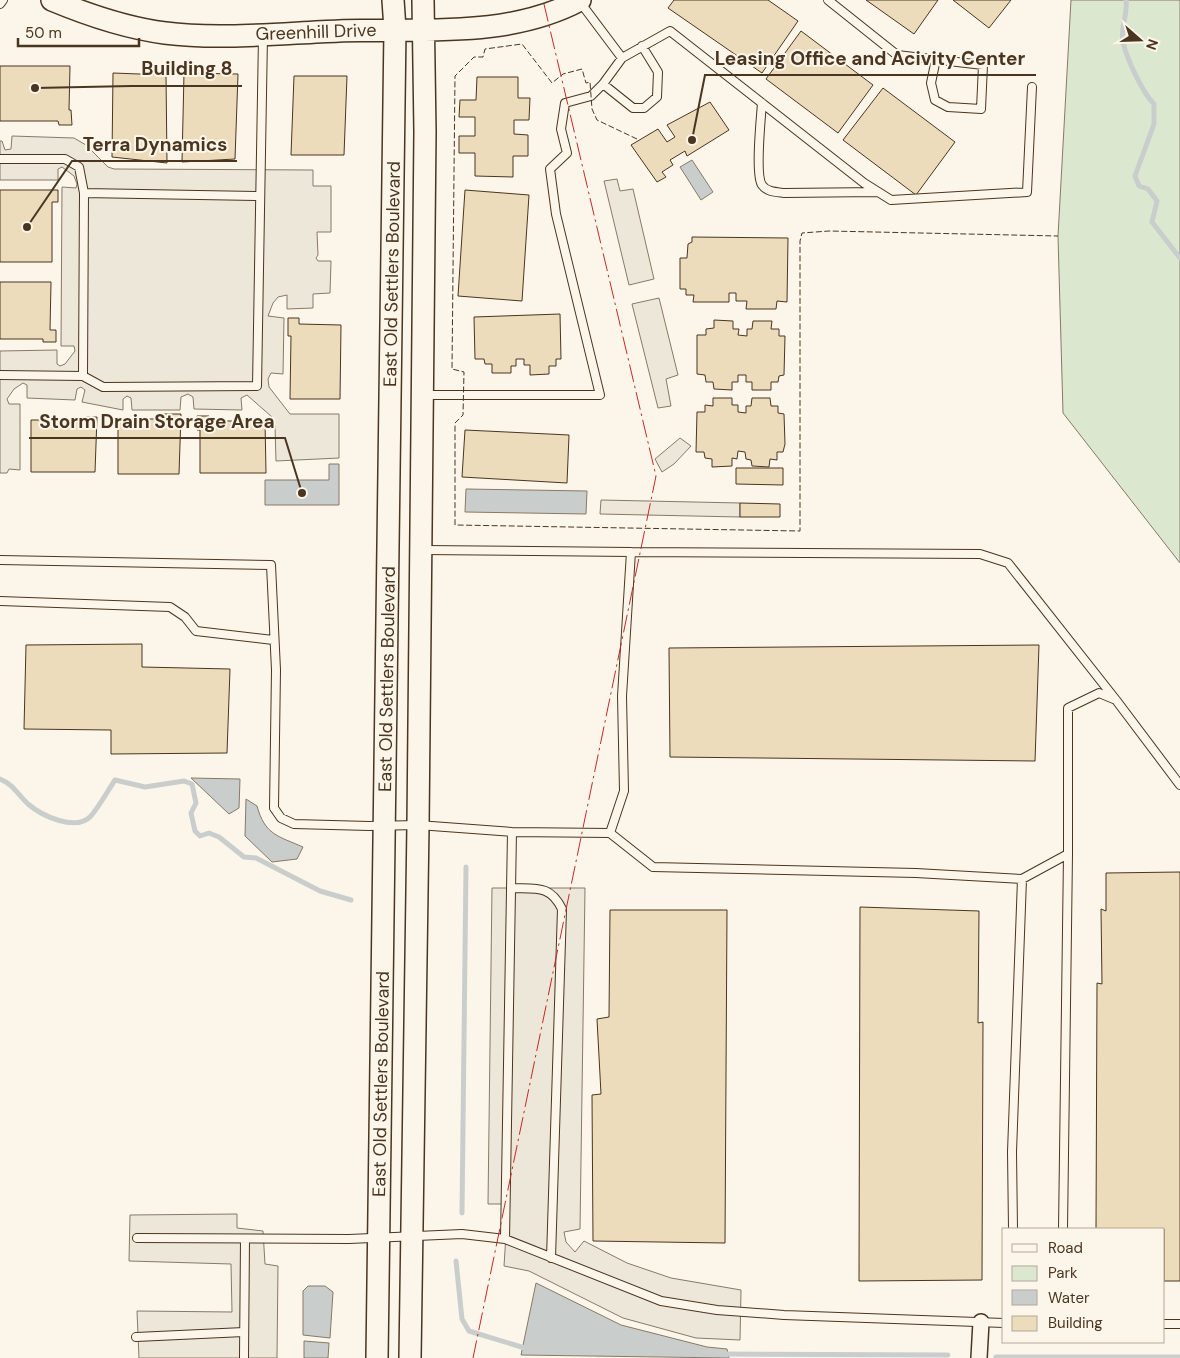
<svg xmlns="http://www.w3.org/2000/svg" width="1180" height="1358" viewBox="0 0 1180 1358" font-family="'DM Sans',sans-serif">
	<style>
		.green { fill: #dce7d0; stroke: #887966 }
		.parking { fill: #ede7d9; stroke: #887966 }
		.water { fill: #c9cecd; stroke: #887966 }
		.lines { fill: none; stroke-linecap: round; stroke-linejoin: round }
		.stream { stroke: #c9cecd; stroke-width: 5 }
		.building { fill: #ecdcbc; stroke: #4a3520 }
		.lane-casing { stroke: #4a3520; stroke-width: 10 }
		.street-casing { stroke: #4a3520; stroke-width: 18 }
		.secondary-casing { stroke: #4a3520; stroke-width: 24 }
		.lane { stroke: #fbf6e9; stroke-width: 8 }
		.street { stroke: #fbf6e9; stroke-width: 15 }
		.secondary { stroke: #fbf6e9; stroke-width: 21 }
		.fence { stroke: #4a3520; stroke-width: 1; stroke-dasharray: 6 2.5; stroke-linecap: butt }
		.power { stroke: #c62828; stroke-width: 1; stroke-dasharray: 18 4 2.5 4; stroke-linecap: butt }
		.labels { text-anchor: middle; stroke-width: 4; stroke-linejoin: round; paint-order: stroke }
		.street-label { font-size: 18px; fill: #4a3520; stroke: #fbf6e9 }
		.leader { fill: none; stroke: #4a3520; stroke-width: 2 }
		.callout-dot { fill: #4a3520; stroke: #fbf6e9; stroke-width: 2 }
		.callout-label { font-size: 19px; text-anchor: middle; font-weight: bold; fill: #4a3520; stroke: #fbf6e9; stroke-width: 4; stroke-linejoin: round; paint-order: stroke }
	</style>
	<rect width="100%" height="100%" fill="#fbf6e9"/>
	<path class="green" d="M1071 0H1180V563L1063 413 1058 236Z"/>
	<path class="parking" d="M12 136 74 138 86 145 108 167 114 169 313 170V186H331V232H317L318 255 316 258 318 261H331L330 293 313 294V308L287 309V295L278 297 273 303 268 316 284 318 283 374 271 373 268 379 269 387 290 414H339V458L276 461 275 426 272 417 247 395 241 398 242 410 194 409 193 397 188 394 181 397 180 410H132L131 398 127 396 123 399V410L82 402 85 390 81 387 77 389 75 400 27 398V385L23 383 14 389 7 399 9 404H20V470L9 469 7 473H0V351L57 350V364L60 366 65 364 75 351 74 346H61L62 187 76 188 77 184 74 176 62 167 58 169V180H0V141H2L5 150 11 149Z
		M617 179 620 191 633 189 654 279 629 285 604 181Z
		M659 298 678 375 666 379 671 406 658 408 632 304Z
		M680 438 691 446 674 464 662 472 655 459Z
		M601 500 740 503V517L600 514Z
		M492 888H585L580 1229 564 1232 566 1242 575 1252 584 1241 627 1263 671 1278 741 1290 740 1340 696 1338 623 1318 529 1271 504 1266 508 1204H488Z
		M237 1214V1228L263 1231 265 1264 278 1266 277 1358H139L137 1311 232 1312 231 1264 129 1261 130 1215Z"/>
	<path class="water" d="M692 160 713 192 701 200 680 167Z
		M329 464H339V505H265V480H329Z
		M466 489 587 491 586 514 465 512Z
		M191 778 240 779 239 808 229 814Z
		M246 799 257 806C265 835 278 836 303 847L297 859 272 862 245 836Z
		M536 1283 621 1325 707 1347 727 1349 729 1358 521 1355Z
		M308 1286H325L333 1292 330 1338 303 1335V1291Z
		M304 1341 329 1343 328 1358H304Z"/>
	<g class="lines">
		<path class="stream" d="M1126 0C1128 14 1120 29 1123 42 1127 59 1142 92 1154 104V124L1135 176 1139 186 1148 189 1157 201 1152 222 1180 258
			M0 779C13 784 18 795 28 804 42 816 76 832 91 816 100 805 107 792 115 780L145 787 184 781 192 784 196 803 191 813 195 831 200 836 209 833 219 837 244 857 256 858 320 891 351 900
			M462 1213 466 867
			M456 1261 462 1319 469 1331 528 1349
			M721 1354 948 1355
			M996 1357H1180"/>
	</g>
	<path class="building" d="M674 0H768L798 21 762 73 668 8Z
		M866 0H938L914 34Z
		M953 0H1011L989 28Z
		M801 31 873 85 838 133 766 79Z
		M0 66H70L69 110H71L72 125H59L58 121H0Z
		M113 73 166 75 167 163 112 157Z
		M184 73 238 74 235 159 182 162Z
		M294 76H347L344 155H291Z
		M477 77H518V98H530L529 120H514V134L528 135V156H513V177L475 176V153H459V136H475V117H459L460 100H476Z
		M883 88 955 142 916 195 843 140Z
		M710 102 729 130 687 156 685 151 670 160 673 165 662 172 666 177 657 182 631 145 658 129 667 142 675 137 667 125Z
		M0 190H58V202H52V262H0Z
		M465 190 529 195 522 301 458 296Z
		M692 237 788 238 787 302 777 301 776 309H746L747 301H736V293H729V302H693L694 295H686V289H680V258H687L688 244 692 242Z
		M0 282H51L50 330H56V342H43V339H0Z
		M560 314 561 359H556V366H549V374L530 375V365H524V359H516V366H511V373H492V364H485L484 359H475L474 317Z
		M288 318H299V324L341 325 340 399H290L291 336H288Z
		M714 320 733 321V329H739L738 335 747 336V329H752L753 321H772L771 329H779V336H785L784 375 779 376 778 382H771V390H752V382H746V375H738V382H732V390L714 389 713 382H706L705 375 697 374V335H706V329L714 328Z
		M713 398H732V405H738V412L746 413V406H751L752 398H770L771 406H778V413L784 414 785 444 783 452H777V460L770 459 769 467 752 466 751 460 746 459 745 452 738 451 737 459 732 458V466L712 467V459L705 458 704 452H696L697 412H705V405L713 406Z
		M164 414H181L179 474H118V419H164Z
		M197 416H209V421H265L266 473H200V430H197Z
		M87 417H97L95 472H31V420H86Z
		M465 430 569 435 567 483 462 477Z
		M736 468H783V485L736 484Z
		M740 503 780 504V517H740Z
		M142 644V667L230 669 227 753 111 754V730L24 729 26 645Z
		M1039 645 1035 761 670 757 669 648Z
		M1180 872V1281H1164V1229H1096L1097 983 1102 984 1101 909 1106 911V873Z
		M860 907 979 911 978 1023 983 1022 982 1280 859 1281Z
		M610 910H727L725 1243 593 1241 592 1095 601 1094 597 1019 609 1017Z"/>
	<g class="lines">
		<g class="lane-casing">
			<path id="lane" d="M828 0 897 55 983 65 981 109 948 107 935 100 931 83 936 59
				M580 2 622 58 670 31 864 183 891 200 1027 192 1032 87
				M0 4 3 0
				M603 84 633 108H644L657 97 658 72 642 46
				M762 103C761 117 755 175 762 185 767 192 776 192 784 193L877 192
				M0 159H65L79 167 84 193 83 376
				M84 193 260 196
				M0 375 83 376 103 387 257 386 263 36
				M424 395H600L556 214 550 169 567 153 561 129 565 103 591 96 603 84 622 58
				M422 550 631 552 622 696 624 791 610 833
				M631 552 980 554 1008 563 1116 700
				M0 560 271 565 276 670 274 808 281 818 294 824 369 826 418 825 512 832 610 833 653 867 916 873 1022 879 1012 1152 1013 1229
				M0 601 170 607 185 617 196 631 273 640
				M1022 879 1068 854V708L1099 693 1116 700 1180 785
				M511 888C535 889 550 884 562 909L551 1258
				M1063 1229 1068 854
				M137 1238 349 1239 462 1234 505 1239 661 1301 717 1310 784 1315 1004 1323
				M505 1239 512 832
				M1164 1324H1180
				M136 1337 244 1332
				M244 1358 245 1239"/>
		</g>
		<g class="street-casing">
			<path id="street" d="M979 1358 981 1322"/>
		</g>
		<g class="secondary-casing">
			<path id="secondary" d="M52 0C88 15 126 28 165 33 219 40 284 33 339 31 419 28 507 39 580 0
				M377 1358 395 29 393 0
				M410 1358 418 825 425 132 423 0"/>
		</g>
		<use href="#lane" class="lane"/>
		<use href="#street" class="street"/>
		<use href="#secondary" class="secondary"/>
		<path class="fence" d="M637 139 597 120 592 109 590 82 586 83 582 69 563 74 552 83 522 44 485 49 483 57H474L455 76 452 369 464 372 463 415 455 423V525L800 531V241L802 233 829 231 1058 236"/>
		<path class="power" d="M473 1358 656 476 543 0"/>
	</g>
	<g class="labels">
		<g class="street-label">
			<text transform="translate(316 32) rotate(-2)" y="6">Greenhill Drive</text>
			<text transform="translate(392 274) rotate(-89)" y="6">East Old Settlers Boulevard</text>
			<text transform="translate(387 679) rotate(-89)" y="6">East Old Settlers Boulevard</text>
			<text transform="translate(381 1084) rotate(-89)" y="6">East Old Settlers Boulevard</text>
		</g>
	</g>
	<path class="leader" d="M692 140L705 75H1036M35 88L131 86H242M27 227L72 161H237M302 493L285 438H29"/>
	<g class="callout-dot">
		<circle cx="692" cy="140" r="5"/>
		<circle cx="35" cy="88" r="5"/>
		<circle cx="27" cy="227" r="5"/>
		<circle cx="302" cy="493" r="5"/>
	</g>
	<g class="callout-label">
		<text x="870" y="65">Leasing Office and Acivity Center</text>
		<text x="187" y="75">Building 8</text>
		<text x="155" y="151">Terra Dynamics</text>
		<text x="157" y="428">Storm Drain Storage Area</text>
	</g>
	<rect x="1002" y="1228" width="162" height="115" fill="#fbf6e9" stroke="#b4a999"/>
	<rect x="1012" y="1244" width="25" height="8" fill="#fbf6e9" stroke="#b4a999"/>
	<text x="1048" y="1253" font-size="15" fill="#4a3520">Road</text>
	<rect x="1012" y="1266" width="25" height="15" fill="#dce7d0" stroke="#b4a999"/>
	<text x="1048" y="1278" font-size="15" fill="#4a3520">Park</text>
	<rect x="1012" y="1290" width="25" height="15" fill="#c9cecd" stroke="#b4a999"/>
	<text x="1048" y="1303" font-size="15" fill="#4a3520">Water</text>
	<rect x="1012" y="1316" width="25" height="15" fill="#ecdcbc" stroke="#b4a999"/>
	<text x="1048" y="1328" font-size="15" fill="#4a3520">Building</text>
	<g transform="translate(1140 40) rotate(110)" stroke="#fbf6e9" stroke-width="4" paint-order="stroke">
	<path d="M0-4L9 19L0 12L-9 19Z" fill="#4a3520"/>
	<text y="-8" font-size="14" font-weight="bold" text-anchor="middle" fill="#4a3520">N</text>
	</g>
	<path d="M18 38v8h121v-8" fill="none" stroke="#4a3520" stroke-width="2.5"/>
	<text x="25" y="38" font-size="15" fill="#4a3520" stroke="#fbf6e9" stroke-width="4" paint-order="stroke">50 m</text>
</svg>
